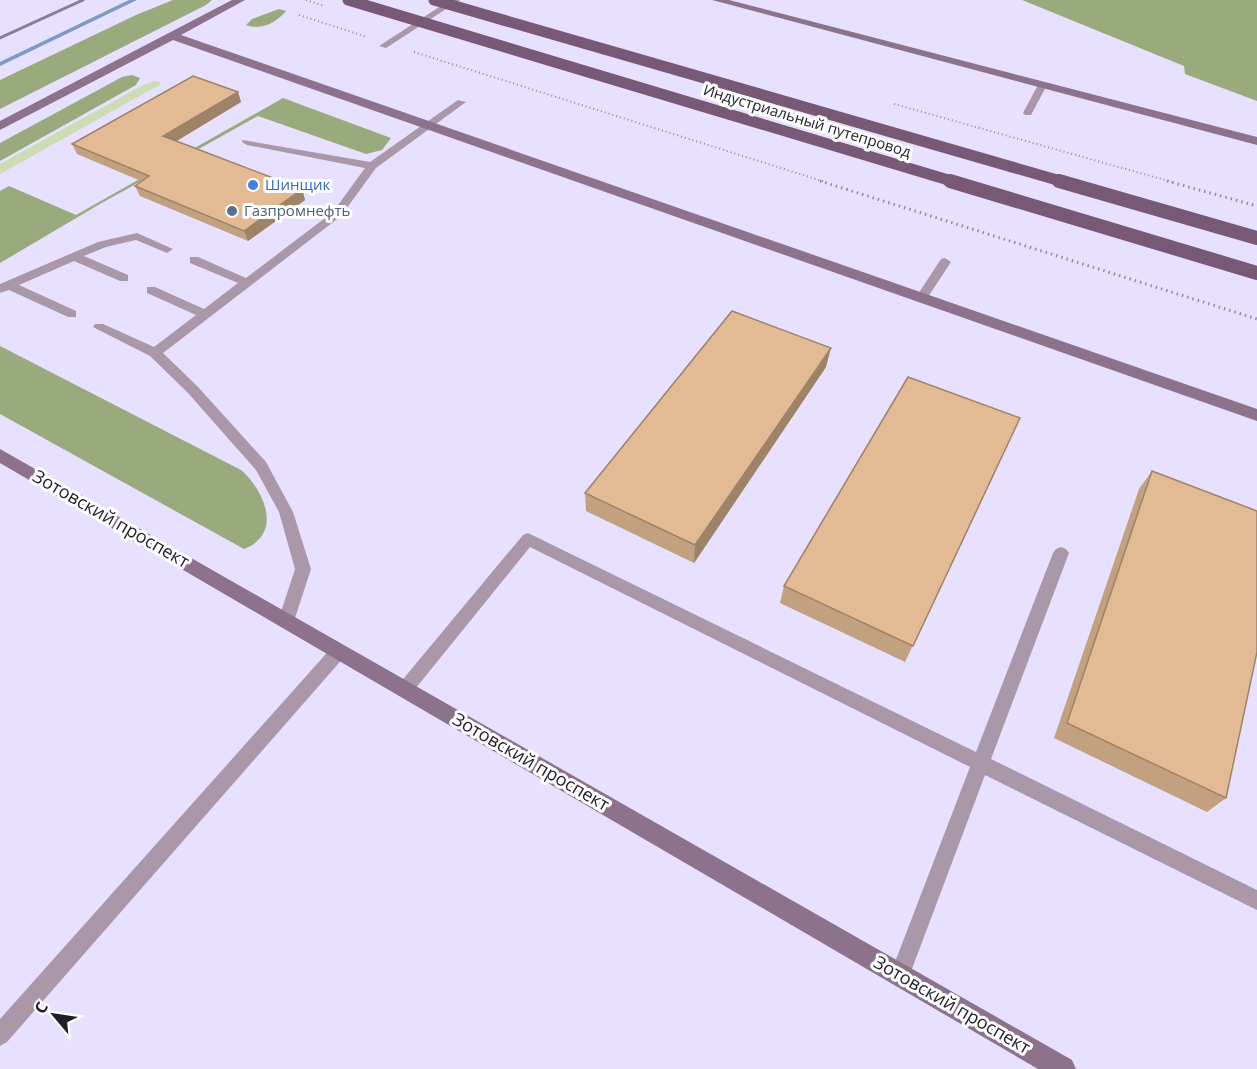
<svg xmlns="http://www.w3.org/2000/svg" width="1257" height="1069" viewBox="0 0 1257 1069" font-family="'Open Sans',sans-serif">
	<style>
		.green { fill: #cbddb1 }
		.forest { fill: #99ab7d }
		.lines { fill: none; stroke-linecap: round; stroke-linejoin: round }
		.stream { fill: #7d9ac2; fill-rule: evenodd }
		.path-far1 { stroke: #918ba1; stroke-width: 2; stroke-dasharray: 1 3; stroke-linecap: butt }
		.path { stroke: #918ba1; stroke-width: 3; stroke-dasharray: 1.5 4; stroke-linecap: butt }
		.lane { fill: #aa98a8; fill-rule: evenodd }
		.secondary { fill: #8c738b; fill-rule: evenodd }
		.rail { stroke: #868196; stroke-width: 3 }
		.path-bridge { stroke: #918ba1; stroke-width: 2; stroke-dasharray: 1 3; stroke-linecap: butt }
		.primary-bridge-far1 { stroke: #775975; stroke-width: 11 }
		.primary-bridge { stroke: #775975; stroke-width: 14 }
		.wall { fill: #c2a180 }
		.shaded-wall { fill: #9e8368 }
		.building { fill: #e2bb95; stroke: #9e8368; stroke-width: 1.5 }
		.shop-dot { fill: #3f7fe0; stroke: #fff; stroke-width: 2 }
		.service-dot { fill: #5c6f8a; stroke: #fff; stroke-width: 2 }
		.labels { text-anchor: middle; stroke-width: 6; stroke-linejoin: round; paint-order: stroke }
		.far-street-label { font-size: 15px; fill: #201d28; stroke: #fff }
		.far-shop-label { font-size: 15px; fill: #366cbe; stroke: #fff; text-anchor: start }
		.far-service-label { font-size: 15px; fill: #4e5e75; stroke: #fff; text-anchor: start }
		.street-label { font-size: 18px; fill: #201d28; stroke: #fff }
	</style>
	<rect width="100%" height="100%" fill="#e7e0fe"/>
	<path class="green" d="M154 81 160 82 161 84 0 174V164L143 85Z"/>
	<path class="forest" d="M173 0H212L206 5 0 109V80L136 15Z
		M1022 0H1257V101L1185 74 1184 66Z
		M279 9 286 11C277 22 261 31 246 25L252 19Z
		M132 75 140 78 136 85 0 161V143L122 77Z
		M283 98 391 138 382 150 366 154 258 116 100 204 0 263V191L9 186 76 215Z
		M0 346 241 470C265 491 283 534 244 549L0 414Z"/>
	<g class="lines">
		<path class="stream" d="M129 0H137L0 66V62Z"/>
		<path class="path-far1" d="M299 15 367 37
			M414 52 825 182
			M894 104 1172 182"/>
		<path class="path" d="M820 181 1257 319
			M1167 181 1257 206"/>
		<path class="lane" d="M450 0H460L386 48 379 46Z
			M1039 83 1047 85 1031 115H1025L1023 113Z
			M458 100 466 102 376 168 341 216 163 353 198 387 266 462 293 512 311 569 294 621 292 626 286 628 280 626 278 621 295 569 279 512 256 470 188 393 150 356 93 327 95 324H103L154 347 196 315 147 293V287H155L204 309 238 283 190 263V257H198L246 278 333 212 365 168 247 145 242 142 243 140 370 162Z
			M137 233 173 249 167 253 136 240 106 247 84 256 128 275V281H120L74 261 19 285 76 311V317H68L9 290 0 293V284L98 242Z
			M945 258 951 262 926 300H918V294L941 259Z
			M528 533 976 752 1053 553 1056 549 1061 547 1066 549 1069 553 991 759 1257 890V910L985 775 907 982 900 985 893 982 890 975 970 767 530 547 411 694 405 697 399 694 397 689 399 684 523 535Z
			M339 644 345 646 347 651 345 656 7 1042 0 1046V1019L333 646Z"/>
		<path class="secondary" d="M232 0H245L181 35 1257 409V421L173 40 0 130V121Z
			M712 0H729L1257 137V145Z
			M0 449 1072 1060 1076 1069H1038L0 463Z"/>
		<path class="rail" d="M0 38 83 0"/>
		<path class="path-bridge" d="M306 0 324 6"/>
		<path class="primary-bridge-far1" d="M348 0 955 182
			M434 0 1064 182"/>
		<path class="primary-bridge" d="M950 181 1257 273
			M1059 181 1257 238"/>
	</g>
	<path class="wall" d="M238 92 241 102 177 141 302 189 305 200 248 241 140 196 135 186 141 181 77 154 72 144Z
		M826 367 694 563 586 511 585 493Z
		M1020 418 905 662 780 603 784 586Z
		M1152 471 1226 798 1207 812 1054 738 1139 489Z"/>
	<path class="shaded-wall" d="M238 92 241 102 168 146 163 136Z
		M302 189 305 200 248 241 244 231Z
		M831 348 826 367 694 563 695 545Z"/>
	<path class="building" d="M193 76 238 92 163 136 302 189 244 231 135 186 149 176 72 144Z
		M732 311 831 348 695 545 585 493Z
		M908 377 1020 418 913 646 784 586Z
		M1152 471 1257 511V652L1226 798 1067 723Z"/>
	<circle class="shop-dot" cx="253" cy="185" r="6"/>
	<circle class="service-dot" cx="232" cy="211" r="6"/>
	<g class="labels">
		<g class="far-street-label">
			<text transform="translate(807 121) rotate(17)" y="5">Индустриальный путепровод</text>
		</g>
		<g class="far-shop-label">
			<text x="265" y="190">Шинщик</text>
		</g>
		<g class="far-service-label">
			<text x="244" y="216">Газпромнефть</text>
		</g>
		<g class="street-label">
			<text transform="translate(111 519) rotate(30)" y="6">Зотовский проспект</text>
			<text transform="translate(531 762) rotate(30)" y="6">Зотовский проспект</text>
			<text transform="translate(952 1005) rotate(30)" y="6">Зотовский проспект</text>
		</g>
	</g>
	<g transform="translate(54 1015) rotate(299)" stroke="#ffffff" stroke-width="4.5" paint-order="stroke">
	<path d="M0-4.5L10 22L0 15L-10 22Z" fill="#201d28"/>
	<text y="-9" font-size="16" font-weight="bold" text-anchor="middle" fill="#201d28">С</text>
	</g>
</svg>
